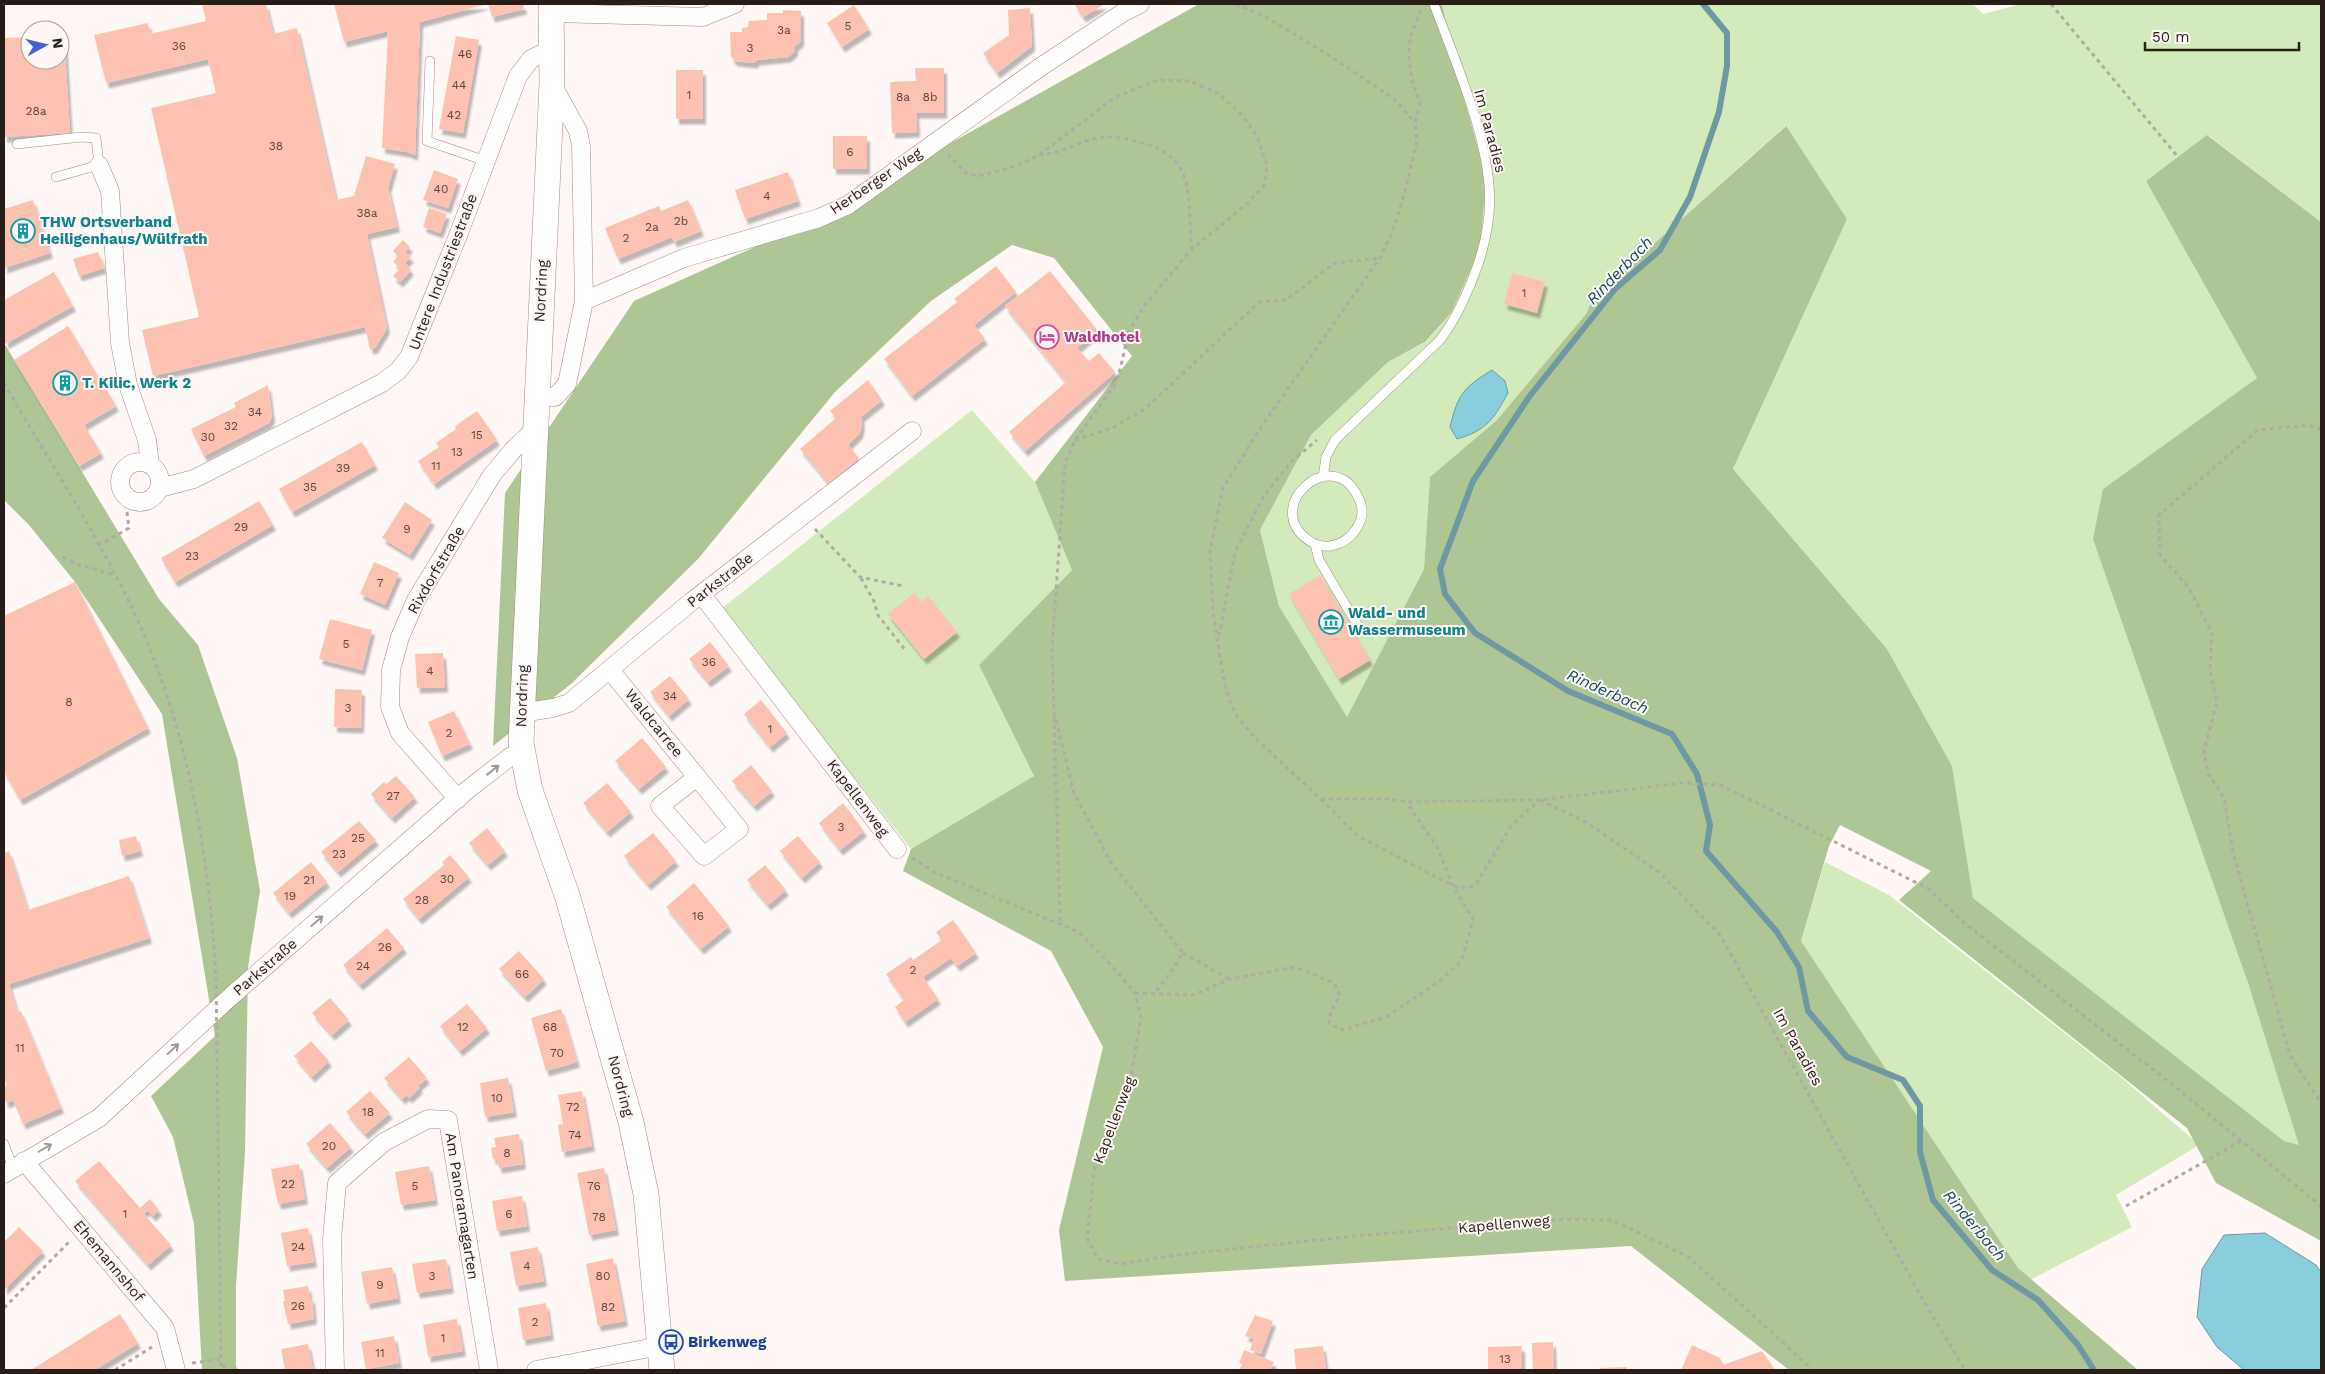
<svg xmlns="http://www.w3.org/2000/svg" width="2325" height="1374" viewBox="0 0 2325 1374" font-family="'Work Sans',sans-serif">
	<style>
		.green { fill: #d3ebba }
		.forest { fill: #adc694 }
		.water { fill: #89cedf; stroke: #6c99a3 }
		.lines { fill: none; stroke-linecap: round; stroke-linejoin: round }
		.stream { stroke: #6c99a3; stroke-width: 6 }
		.building { fill: #fec3b0; filter: url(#shadow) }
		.lane-casing { stroke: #a58a7d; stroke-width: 10 }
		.street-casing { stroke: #a58a7d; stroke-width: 19 }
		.secondary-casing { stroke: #a58a7d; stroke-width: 26 }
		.path { stroke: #b1a9a6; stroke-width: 3; stroke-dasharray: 4 4; stroke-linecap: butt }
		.lane { stroke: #fff; stroke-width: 9 }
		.street { stroke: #fff; stroke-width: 18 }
		.secondary { stroke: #fff; stroke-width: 25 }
		.path-bridge { stroke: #b1a9a6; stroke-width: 3; stroke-dasharray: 4 4; stroke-linecap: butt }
		.oneway { stroke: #9e9997 }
		.labels { text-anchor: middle; stroke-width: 4; stroke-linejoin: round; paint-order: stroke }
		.number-label { font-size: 12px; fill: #5e463e }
		.street-label { font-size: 15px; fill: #281d18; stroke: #fff8f6 }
		.culture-label { font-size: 15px; font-weight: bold; fill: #0d838f; stroke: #fff8f6; text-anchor: start }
		.hotel-label { font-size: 15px; font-weight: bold; fill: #b23c85; stroke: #fff8f6; text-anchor: start }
		.transit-label { font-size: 15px; font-weight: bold; fill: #164399; stroke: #fff8f6; text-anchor: start }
		.water-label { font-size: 16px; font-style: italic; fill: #104c59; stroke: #fff8f6 }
	</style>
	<defs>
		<filter id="shadow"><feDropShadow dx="3" dy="5.5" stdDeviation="1" flood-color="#0004"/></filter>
	</defs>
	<rect width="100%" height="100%" fill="#fff8f6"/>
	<path class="green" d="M1442 4H1973L1983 14 2021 4H2321V222L2208 135 2146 181 2257 378 2103 489 2248 983 2300 1146 2284 1141 1973 898 1952 766 1887 649 1733 469 1847 219 1785 126 1593 298 1586 314 1497 420 1430 477 1424 569 1347 718 1279 606 1260 530 1311 435 1388 362 1426 342 1451 313 1456 69Z
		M972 410 1035 482 1072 570 979 665 1034 776 911 849 721 609Z
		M1825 862 1889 895 2122 1078 2199 1145 2116 1195 2132 1227 2030 1280 2018 1268 1801 941Z"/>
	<path class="forest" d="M1199 4H1442L1456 69 1486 178 1480 249 1451 313 1425 342 1388 362 1311 435 1260 530 1279 606 1347 717 1424 569 1430 477 1497 420 1586 314 1593 298 1786 126 1847 219 1733 469 1887 649 1952 766 1973 898 2284 1141 2299 1145 2248 983 2093 539 2103 489 2257 378 2146 181 2207 135 2321 222V1241L2216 1183 2187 1128 1899 900 1931 871 1840 825 1829 846 1801 941 2018 1268 2138 1370H1789L1631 1246 1065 1281 1059 1230 1103 1047 1051 951 903 871 911 849 1034 776 979 665 1072 570 1035 482 1132 356 1054 258 1012 245 931 301 835 392 698 559 572 683 493 746 505 493 634 301 806 224Z
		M4 343 159 599 198 645 237 758 260 891 248 967 245 1152 236 1286V1366L238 1370H202L194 1224 173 1137 151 1096 215 1036 162 714 75 582 29 525 4 500Z"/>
	<path class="water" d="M1492 370 1505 381 1508 393C1493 420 1487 430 1457 439L1450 427C1458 394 1463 388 1492 370Z
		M2265 1233 2316 1265 2321 1272V1370H2244L2217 1347 2197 1317 2202 1269 2224 1235Z"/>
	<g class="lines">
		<path class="stream" d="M1703 4 1727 33V66L1719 112 1690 197 1660 250 1615 289 1529 397 1473 481 1440 569 1445 594 1475 633 1568 691 1672 734 1697 774 1710 825 1706 851 1777 932 1799 967 1808 1011 1847 1057 1903 1080 1920 1106V1152L1933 1200 1992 1270 2038 1300 2078 1345 2094 1370"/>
	</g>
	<path class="building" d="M202 4H266L273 34 297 28 336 200 354 196 366 156 395 164 388 188 397 227 367 234 387 328 375 348 370 349 365 327 153 376 142 330 199 317 151 108 216 93 208 59 106 83 94 35 148 23 150 34 206 21Z
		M334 4H487L420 22 415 155 407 152 382 148 388 31 344 42Z
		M488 4H523L524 9 492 17Z
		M1074 4H1105L1083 17Z
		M854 5 869 29 842 47 827 23Z
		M1030 8 1032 46 997 73 983 53 1009 35 1008 10Z
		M783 10 801 11V41L795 46V51L788 57 757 60 754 63 735 61 731 57 730 32H742V28L748 27 749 21 767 20V13H783Z
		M60 35H64L70 133 4 137V38L30 37V60H60Z
		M456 36 479 40 463 133 439 129Z
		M915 68H944V113H916L917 132 892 133 890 82 916 81Z
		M676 70H703V119H676Z
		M833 136H867V169H833Z
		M434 170 458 179 448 208 423 200Z
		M788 172 798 201 745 219 735 190Z
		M33 200 50 253 4 268V209Z
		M688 200 701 231 674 242 672 237 618 259 605 228 659 206 661 211Z
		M429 208 447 214 440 233 423 227Z
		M403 240 410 247 405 252 411 257 405 263 411 270 400 282 393 276 400 268 393 262 398 256 393 251Z
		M98 252 104 268 79 276 73 259Z
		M996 266 1016 292 974 325 985 339 912 396 884 359 957 302 954 299Z
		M1050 271 1098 331 1077 348 1089 361 1099 353 1115 372 1025 451 1009 432 1066 382 1005 306Z
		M54 272 73 306 5 344 4 300Z
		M1512 273 1545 282 1537 313 1504 304Z
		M68 326 116 406 84 425 101 453 79 466 14 360Z
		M868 380 882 400 861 417 862 424 860 433 848 445 859 458 829 484 800 449 836 418 830 411Z
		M268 385 272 417 269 423 204 456 191 429 236 407 234 403Z
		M477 411 497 440 434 484 418 461 439 447 436 443 456 429 455 426Z
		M362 442 375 465 292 512 279 489Z
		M259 501 273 525 175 582 161 558Z
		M405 502 432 520 410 555 382 538Z
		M374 562 399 573 385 605 360 594Z
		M1320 575 1370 660 1339 679 1289 594Z
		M75 582 148 728 20 800 4 772V616Z
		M914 593 921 602 928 596 957 632 924 659 888 614Z
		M330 619 372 630 362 670 319 659Z
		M710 642 729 666 708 682 689 659Z
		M443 653 445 687 417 688 415 654Z
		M670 676 689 699 669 716 650 692Z
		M335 689 362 690 361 728 334 727Z
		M761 700 787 733 770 747 744 714Z
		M454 711 470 744 442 756 428 722Z
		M642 738 666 767 639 789 615 761Z
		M751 765 772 791 754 806 732 781Z
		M396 776 415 797 392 818 371 794 384 782 386 784Z
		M607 783 631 812 607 832 583 803Z
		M843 803 864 831 840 850 819 823Z
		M359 821 376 840 338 872 321 852Z
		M487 828 505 851 488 865 469 843Z
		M653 833 676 861 648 885 624 856Z
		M136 836 140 851 122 856 119 840Z
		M798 836 820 862 802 878 780 851Z
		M9 851 28 910 129 876 149 938 9 984 17 1012 21 1011 61 1108 23 1124 13 1100 6 1103 4 1097V1086L7 1085 4 1078V853Z
		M450 855 469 877 419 919 403 899 444 865 442 862Z
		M311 862 327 882 289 913 273 893Z
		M765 865 786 890 768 905 747 880Z
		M694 883 729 926 701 949 666 907Z
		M953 920 976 953 957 966 951 958 923 977 938 999 905 1022 895 1007 904 1000 886 974 911 957 913 960 942 940 936 932Z
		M387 928 404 948 360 985 343 965Z
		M519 951 544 979 525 997 499 969Z
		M330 998 349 1020 332 1035 312 1013Z
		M467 1004 487 1028 460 1051 440 1026Z
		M561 1009 577 1062 546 1071 531 1018Z
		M311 1041 329 1061 312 1077 294 1056Z
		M409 1057 427 1078 418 1086 420 1088 409 1098 407 1095 402 1099 384 1078Z
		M508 1078 514 1112 485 1117 480 1083Z
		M370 1091 390 1113 365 1134 346 1112Z
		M582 1091 592 1146 562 1152 558 1125 563 1124 558 1095Z
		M330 1123 351 1147 327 1168 306 1144Z
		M519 1134 523 1164 499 1168 497 1159H493L491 1148 496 1147 494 1138Z
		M99 1161 140 1208 150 1199 159 1210 153 1216 147 1210 143 1213 171 1245 148 1265 75 1181Z
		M299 1164 305 1199 278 1204 271 1169Z
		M429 1166 435 1200 401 1205 395 1172Z
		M604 1168 616 1230 589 1235 577 1173Z
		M522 1196 527 1226 497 1231 492 1201Z
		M19 1227 43 1251 4 1290V1242Z
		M308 1228 314 1262 287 1266 281 1233Z
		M538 1247 544 1281 516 1286 510 1252Z
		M613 1258 625 1321 598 1326 586 1264Z
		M446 1259 451 1288 417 1293 412 1264Z
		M392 1267 398 1298 367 1304 361 1272Z
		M308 1286 310 1298H312L314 1319 288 1324 283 1301H285L283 1290Z
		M546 1303 551 1335 523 1340 518 1308Z
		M120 1314 138 1343 95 1370H31Z
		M1255 1315 1273 1321 1261 1354 1250 1350 1254 1339 1245 1336Z
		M457 1319 463 1351 428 1357 423 1325Z
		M394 1336 399 1363 366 1369 361 1342Z
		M1553 1342 1554 1370H1533L1532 1343Z
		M308 1344 313 1370H285L281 1349Z
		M1692 1345 1720 1358 1723 1365 1762 1351 1775 1370H1681Z
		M1323 1346 1326 1370H1296L1294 1349Z
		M1522 1346V1370H1488V1347Z
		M1244 1350 1274 1362 1270 1370H1239L1242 1364 1239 1363Z
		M1627 1367V1370H1600V1368Z"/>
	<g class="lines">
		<g class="lane-casing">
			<path id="lane" d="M430 61 427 141 486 161
				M17 144 81 137 96 138 99 165 56 177
				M1323 477 1326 457 1335 440 1440 340C1455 320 1461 306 1471 283 1483 254 1492 218 1489 186 1485 129 1454 58 1434 4
				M1315 544C1254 512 1333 439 1359 499 1369 520 1351 543 1330 546 1325 547 1319 545 1315 544L1319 560 1358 626
				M4 1144 13 1168"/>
		</g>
		<g class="street-casing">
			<path id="street" d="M552 13 703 17 735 4
				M99 165 110 191 120 343 128 385 147 440 150 464
				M584 301 684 258 819 218 848 205 1039 68 1124 12 1140 4
				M536 396 555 397 567 384 584 301 581 146 578 131 552 84
				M120 482a20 20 0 1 1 40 0a20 20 0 1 1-40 0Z
				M160 488 194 479 382 383 398 371 409 357 459 233 518 76 531 59 553 48
				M702 595 897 849
				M610 670 697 777 660 806 704 856 739 829 697 777
				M521 713 553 708 569 703 691 602 912 431
				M458 799 400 733 390 707 391 670 400 637 416 600 492 475 513 450 534 430
				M24 1161 165 1328 176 1370
				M4 1174 99 1118 228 999 466 791 511 756 522 754
				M335 1370 332 1239 337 1183 384 1142 428 1119 448 1120 489 1370
				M536 1370 660 1346"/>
		</g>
		<g class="secondary-casing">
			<path id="secondary" d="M551 4 552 83 521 743 530 790 568 898 631 1122 646 1194 662 1370"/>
		</g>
		<path class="path" d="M1236 4 1266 17 1327 54 1397 101 1415 123
			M2051 4 2178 157
			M1421 10 1410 37 1409 59 1413 84 1420 103 1415 123 1417 141 1405 192 1393 230 1380 258 1261 427 1223 488 1210 551 1213 612 1221 663 1226 690 1235 714 1256 739 1321 799H1387L1407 802 1540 800 1681 783 1721 785 1929 889 1963 922 2173 1085 2321 1206
			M948 154 966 173 979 176 1010 168 1038 156 1114 98 1157 80 1189 81 1218 93 1243 116 1257 136 1267 165 1265 184 1248 203 1192 249 1144 306 1129 331 1119 374 1114 386 1075 440 1065 463 1052 649 1054 712 1074 793 1112 864 1183 953 1171 972 1155 993
			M1039 155C1059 154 1074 144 1093 139 1109 135 1127 138 1142 143 1200 158 1186 203 1192 249
			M4 383C47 458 96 532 133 610 187 725 209 851 216 977
			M2321 429 2308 425 2258 430 2159 515 2160 555 2189 588 2212 633 2210 671 2217 702 2204 751 2208 773 2224 798 2233 852 2290 1055 2321 1103
			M1075 440 1112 428 1145 409 1259 302 1286 300 1335 263 1379 258
			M815 529 860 577 903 586
			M98 546 129 528 125 496
			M63 557 77 564 114 575
			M861 578 875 603 877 614 906 651
			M1219 636 1235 552 1265 494 1292 461 1317 440
			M1054 717 1060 923
			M1321 799 1358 836 1453 886 1468 888 1477 883 1511 826 1539 800
			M1540 800 1584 821 1659 872 1720 935 1922 1298 1965 1370
			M912 858 936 873 1079 932 1112 966 1135 993 1141 1018 1130 1082 1095 1164 1087 1238 1098 1259 1120 1264 1176 1255 1355 1236 1564 1219 1612 1220 1689 1257 1813 1370
			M1183 953 1229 979
			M1135 993 1193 995 1230 979 1295 967 1334 983 1340 995 1331 1011 1329 1024 1342 1030 1386 1017 1440 981 1462 960 1473 919 1453 886 1437 847 1407 803
			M217 1050 221 1370
			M2126 1206 2241 1141
			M4 1308 70 1241
			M192 1363 222 1359
			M222 1365 229 1370
			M115 1370 152 1347"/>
		<use href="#lane" class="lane"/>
		<use href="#street" class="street"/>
		<use href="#secondary" class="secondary"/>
		<path class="path-bridge" d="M216 977 217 1050"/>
	</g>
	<defs><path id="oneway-shaft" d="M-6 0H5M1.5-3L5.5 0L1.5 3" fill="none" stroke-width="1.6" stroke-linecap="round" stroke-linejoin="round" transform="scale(1.25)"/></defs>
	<g class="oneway">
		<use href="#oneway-shaft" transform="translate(493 770) rotate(-38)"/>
		<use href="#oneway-shaft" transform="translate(317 921) rotate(-41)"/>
		<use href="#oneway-shaft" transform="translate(173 1049) rotate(-43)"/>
		<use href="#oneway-shaft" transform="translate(45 1148) rotate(-30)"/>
	</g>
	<defs>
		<g id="building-ring" transform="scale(1.25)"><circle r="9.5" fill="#fff8f6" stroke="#0f9aa8" stroke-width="1.5"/><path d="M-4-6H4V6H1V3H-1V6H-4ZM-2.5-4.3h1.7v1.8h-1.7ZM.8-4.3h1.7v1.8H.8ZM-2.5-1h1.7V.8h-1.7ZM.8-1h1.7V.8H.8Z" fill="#0f9aa8"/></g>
		<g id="hotel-ring" transform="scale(1.25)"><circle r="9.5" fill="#fff8f6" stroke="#d1479c" stroke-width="1.5"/><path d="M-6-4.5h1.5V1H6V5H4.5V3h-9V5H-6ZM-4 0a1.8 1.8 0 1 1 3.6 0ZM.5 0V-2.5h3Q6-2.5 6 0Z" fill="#d1479c"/></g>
		<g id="museum-ring" transform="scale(1.25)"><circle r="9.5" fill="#fff8f6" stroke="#0f9aa8" stroke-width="1.5"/><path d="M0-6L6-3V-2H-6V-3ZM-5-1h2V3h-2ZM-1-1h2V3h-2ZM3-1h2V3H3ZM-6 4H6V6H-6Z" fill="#0f9aa8"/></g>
		<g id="bus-ring" transform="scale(1.25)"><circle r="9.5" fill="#fff8f6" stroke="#1a4fb4" stroke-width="1.5"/><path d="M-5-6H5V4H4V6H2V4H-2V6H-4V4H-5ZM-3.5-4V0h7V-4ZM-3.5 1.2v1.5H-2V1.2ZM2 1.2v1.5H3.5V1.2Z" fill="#1a4fb4"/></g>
	</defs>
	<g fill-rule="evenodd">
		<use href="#building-ring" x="23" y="231"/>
		<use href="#hotel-ring" x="1047" y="337"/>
		<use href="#building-ring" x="65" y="383"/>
		<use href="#museum-ring" x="1331" y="622"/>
		<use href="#bus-ring" x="671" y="1342"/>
	</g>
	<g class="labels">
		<g class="number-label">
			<text x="848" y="30">5</text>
			<text x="784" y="34">3a</text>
			<text x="179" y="50">36</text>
			<text x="750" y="52">3</text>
			<text x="465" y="58">46</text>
			<text x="459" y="89">44</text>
			<text x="689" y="99">1</text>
			<text x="903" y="101">8a</text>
			<text x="930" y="101">8b</text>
			<text x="36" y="115">28a</text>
			<text x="454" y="119">42</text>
			<text x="276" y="150">38</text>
			<text x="850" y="156">6</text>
			<text x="441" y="193">40</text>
			<text x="767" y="200">4</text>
			<text x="367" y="217">38a</text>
			<text x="681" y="225">2b</text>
			<text x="652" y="231">2a</text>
			<text x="626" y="242">2</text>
			<text x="1524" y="297">1</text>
			<text x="255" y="416">34</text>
			<text x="231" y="430">32</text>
			<text x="477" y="439">15</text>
			<text x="208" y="441">30</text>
			<text x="457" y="456">13</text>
			<text x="436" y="470">11</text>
			<text x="343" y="472">39</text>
			<text x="310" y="491">35</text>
			<text x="241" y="531">29</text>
			<text x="407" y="533">9</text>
			<text x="192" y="560">23</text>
			<text x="380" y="587">7</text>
			<text x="346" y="648">5</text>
			<text x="709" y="666">36</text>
			<text x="430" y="675">4</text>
			<text x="670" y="700">34</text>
			<text x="69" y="706">8</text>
			<text x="348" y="712">3</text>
			<text x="770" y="733">1</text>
			<text x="449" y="737">2</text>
			<text x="393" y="800">27</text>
			<text x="841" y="831">3</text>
			<text x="358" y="842">25</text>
			<text x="339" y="858">23</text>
			<text x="447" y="883">30</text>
			<text x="309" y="884">21</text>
			<text x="290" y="900">19</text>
			<text x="422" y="904">28</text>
			<text x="698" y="920">16</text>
			<text x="385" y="951">26</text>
			<text x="363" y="970">24</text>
			<text x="913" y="974">2</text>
			<text x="522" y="978">66</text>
			<text x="463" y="1031">12</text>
			<text x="550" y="1031">68</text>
			<text x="20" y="1052">11</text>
			<text x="557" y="1057">70</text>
			<text x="497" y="1102">10</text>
			<text x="573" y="1111">72</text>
			<text x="368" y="1116">18</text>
			<text x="575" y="1139">74</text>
			<text x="329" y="1150">20</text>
			<text x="507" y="1157">8</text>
			<text x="288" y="1188">22</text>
			<text x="415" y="1190">5</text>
			<text x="594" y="1190">76</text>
			<text x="125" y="1218">1</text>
			<text x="509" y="1218">6</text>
			<text x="599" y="1221">78</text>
			<text x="298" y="1251">24</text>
			<text x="527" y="1270">4</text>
			<text x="432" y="1280">3</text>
			<text x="603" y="1280">80</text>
			<text x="380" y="1289">9</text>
			<text x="298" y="1310">26</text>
			<text x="608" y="1311">82</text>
			<text x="535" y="1326">2</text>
			<text x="443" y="1342">1</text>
			<text x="380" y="1357">11</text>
			<text x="1505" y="1363">13</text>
		</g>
		<g class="street-label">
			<text transform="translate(1490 131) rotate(75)" y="5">Im Paradies</text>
			<text transform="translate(876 181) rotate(-34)" y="5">Herberger Weg</text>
			<text transform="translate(443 272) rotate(-69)" y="5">Untere Industriestraße</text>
			<text transform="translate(541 291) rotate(-87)" y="5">Nordring</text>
			<text transform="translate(436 570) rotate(-60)" y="5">Rixdorfstraße</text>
			<text transform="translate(720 580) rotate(-38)" y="5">Parkstraße</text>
			<text transform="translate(522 696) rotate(-88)" y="5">Nordring</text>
			<text transform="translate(654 723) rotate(51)" y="5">Waldcarree</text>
			<text transform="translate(858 798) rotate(53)" y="5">Kapellenweg</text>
			<text transform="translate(265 967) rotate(-41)" y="5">Parkstraße</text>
			<text transform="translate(1798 1047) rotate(61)" y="5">Im Paradies</text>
			<text transform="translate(621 1086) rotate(75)" y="5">Nordring</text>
			<text transform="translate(1114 1120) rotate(-69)" y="5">Kapellenweg</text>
			<text transform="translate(462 1206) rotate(81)" y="5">Am Panoramagarten</text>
			<text transform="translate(1504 1224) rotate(-5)" y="5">Kapellenweg</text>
			<text transform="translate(109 1261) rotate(50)" y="5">Ehemannshof</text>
		</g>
		<g class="culture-label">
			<text x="40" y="227">THW Ortsverband<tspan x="40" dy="17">Heiligenhaus/Wülfrath</tspan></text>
			<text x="82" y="388">T. Kilic, Werk 2</text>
			<text x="1348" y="618">Wald- und<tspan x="1348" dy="17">Wassermuseum</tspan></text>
		</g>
		<g class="hotel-label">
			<text x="1064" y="342">Waldhotel</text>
		</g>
		<g class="transit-label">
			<text x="688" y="1347">Birkenweg</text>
		</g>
		<g class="water-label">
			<text transform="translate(1619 270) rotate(-46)" y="6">Rinderbach</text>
			<text transform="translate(1608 691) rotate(24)" y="6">Rinderbach</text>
			<text transform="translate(1975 1225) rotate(50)" y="6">Rinderbach</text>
		</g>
	</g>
	<rect width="2325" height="1374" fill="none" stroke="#281d18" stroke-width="10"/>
	<g transform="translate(45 45) rotate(82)"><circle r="24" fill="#fff8f6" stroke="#a9a09d"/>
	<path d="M0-4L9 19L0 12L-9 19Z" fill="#4460d4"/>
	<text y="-8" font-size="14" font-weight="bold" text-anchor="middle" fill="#281d18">N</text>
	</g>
	<path d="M2145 42v8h154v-8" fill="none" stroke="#281d18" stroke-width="2.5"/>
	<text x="2152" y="42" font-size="15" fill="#281d18" stroke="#fff8f6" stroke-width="4" paint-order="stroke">50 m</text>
</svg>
